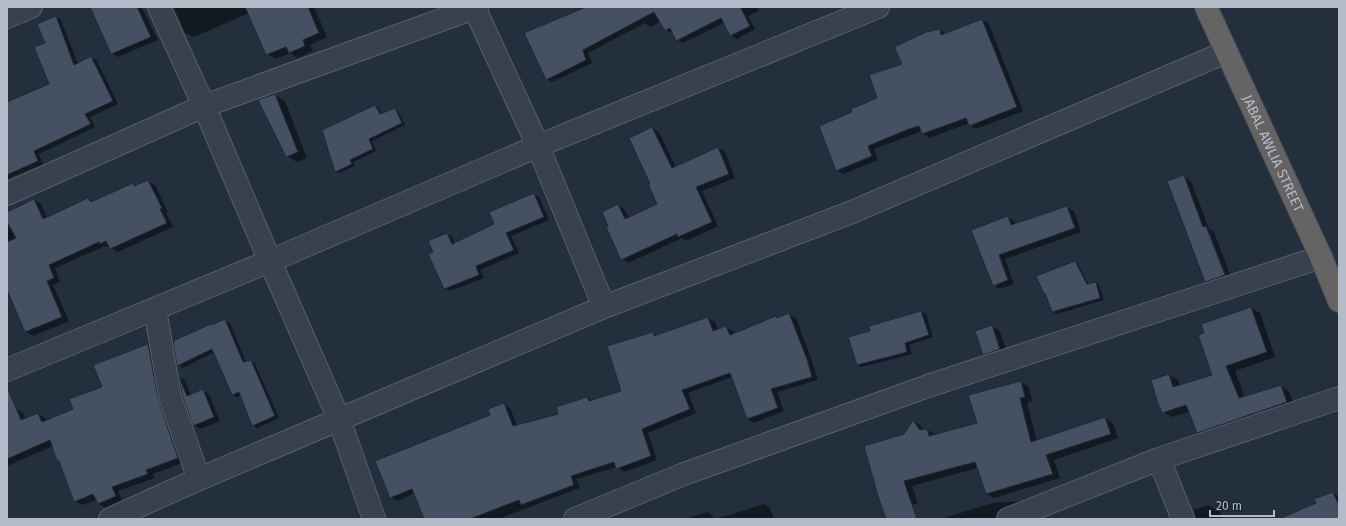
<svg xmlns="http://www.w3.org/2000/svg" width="1346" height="526" viewBox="0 0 1346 526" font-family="'Fira Sans',sans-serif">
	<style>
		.shadow { fill: #0007; fill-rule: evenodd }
		.building { fill: #455162; stroke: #1f2835 }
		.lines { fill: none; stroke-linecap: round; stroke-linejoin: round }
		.minor-casing { stroke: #565f6c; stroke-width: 24 }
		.trunk-casing { stroke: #434c59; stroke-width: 24 }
		.minor { stroke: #38414e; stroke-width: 22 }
		.trunk { stroke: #656462; stroke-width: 22 }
		.labels { text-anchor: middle; stroke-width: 3.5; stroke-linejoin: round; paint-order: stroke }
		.street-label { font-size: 14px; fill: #b4bcc9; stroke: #1d2633 }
	</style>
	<rect width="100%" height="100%" fill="#242f3e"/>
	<path class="shadow" d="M94 7H140L142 8 158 40 118 57 111 53Z
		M174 7H314L327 37 310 45 313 51 298 58 290 53 276 59 267 54 249 13 194 37 185 33Z
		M583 7H758L759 11 748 16 755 29 737 39 731 35 725 22 683 43 677 40 673 32 671 33 666 30 661 21 651 27 645 23 588 53 592 63 552 82 547 79 566 17Z
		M56 17 61 20 78 64 91 57 97 61 118 104 90 117 95 127 39 154 43 164 7 179V103L51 84 47 43Z
		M982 20 989 24 1023 111 976 129 969 125V123L930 138 923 134 922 131 874 149 878 160 843 174 836 170 853 112 878 99 903 64 940 30 946 34Z
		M275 95 285 101 307 158 297 162 287 156Z
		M375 106 379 108 382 115 395 109 398 111 405 125 372 141 376 151 353 162 355 166 339 173 336 171Z
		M652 128 659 132 676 168 718 148 725 152 735 178 702 191 718 226 686 241 682 238 628 263 622 259 610 226 618 205 624 209 629 218 659 205 651 184Z
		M1184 176 1191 181 1209 229 1214 232 1232 280 1213 286 1205 281ZM1206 229H1208L1228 280H1226Z
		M148 181 155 185 168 212 166 213 173 227 118 252 111 248 110 246 107 247 105 246 55 268 60 282 53 285 69 321 33 336 26 332 11 297 7 294V227L10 226 7 219V213L34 200 41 204 47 218 88 199 94 202 133 184 137 186Z
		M534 194 539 197 549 220 511 236 519 253 480 270 484 278 450 291 444 288 434 253 447 234 452 237 455 244 495 224Z
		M1067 207 1074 211 1081 232 1005 259 1014 284 1000 289 994 285 972 231 1008 217 1014 221 1016 225Z
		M1075 262 1078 264 1089 285 1096 283 1099 285 1104 300 1057 314 1053 312 1047 295 1045 293Z
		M1251 308 1260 313 1275 357 1235 371 1245 397 1281 386 1289 391 1295 407 1207 437 1198 432 1189 412 1172 417 1163 412 1169 375 1178 380 1180 386 1213 376 1205 333Z
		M921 312 926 314 933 337 909 345 912 354 862 367 857 365 871 331Z
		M789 314 796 318 813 364 818 380 777 392 784 411 754 423 748 419 732 377 688 393 696 413 648 433 657 460 624 472 617 467 576 479 580 488 498 519H425L415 493 397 501 391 497 503 404 510 408 517 426 559 415 587 398 593 401 622 392 653 333 658 336 708 318 715 322 718 330 726 327 733 331 734 334 776 317 778 318Z
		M225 320 230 323 246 362 251 361 255 364 279 418 257 428 253 425 242 395 237 397 232 394 214 352 183 368 178 365 212 326Z
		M992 326 1000 331 1007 353 991 359 984 354Z
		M148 345 155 349 185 462 153 474 155 478 118 491 122 500 106 508 98 503 97 500 82 505 75 501 61 462 58 461 53 446 7 466V413L16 409 23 413 26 419 38 414 45 418 47 421 74 409 104 388 95 366Z
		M181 378 185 381 191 395 203 391 209 394 220 421 200 429 194 425 183 394Z
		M1021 382 1029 387 1032 401 1027 403 1037 441 1105 418 1113 423 1118 438 1054 460 1060 478 994 498 986 493 978 468 912 486 918 503 903 508 904 435 914 421 921 426 924 430H927L935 434 978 424Z
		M1333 493 1339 496V519H1280L1317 504Z
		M1023 501 1031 505 1007 519H941L992 503Z
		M764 504 769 507 774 519H716Z
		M1208 505 1220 512 1223 519H1196L1194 510Z
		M707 512 712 515 714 519H688V518Z"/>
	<path class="building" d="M90 7H137L151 37 111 54Z
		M245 7H308L319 33 303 40 305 46 289 53 286 47 266 55Z
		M586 7H744L741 8 750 26 730 36 721 18 676 41 670 28 665 31 654 12 583 50 586 60 546 80 524 33Z
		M56 16 74 65 91 56 113 101 85 114 91 124 34 151 38 161 7 175V102L49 84 34 47 45 43 37 24Z
		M982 19 1017 107 969 126 966 118 922 134 919 126 909 129 868 146 872 156 836 171 819 126 852 112 851 109 877 98 869 75 902 64 894 47 926 32 940 29 941 35Z
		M275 94 298 152 286 157 258 100Z
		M375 105 380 114 395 108 402 123 369 139 373 149 350 160 352 164 335 172 322 130Z
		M652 127 672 168 718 147 729 174 696 187 712 222 678 237 677 234 621 260 606 227 608 226 602 212 618 204 625 219 657 204 648 184H650L629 138Z
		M1184 175 1203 227 1206 226 1225 275 1205 282 1167 181Z
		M148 180 162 208 160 209 167 223 110 249 106 241 100 244 99 242 49 265 54 278 47 281 62 317 25 332 7 290V242L16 238 7 222V212L34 199 43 219 88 198 91 202 133 183 134 186Z
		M534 193 544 217 506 233 514 250 476 266 479 275 444 289 428 254 433 252 428 241 447 233 452 244 494 224 489 212Z
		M1067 206 1075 228 999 255 1008 280 993 286 971 230 1008 216 1011 225Z
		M1075 261 1087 284 1096 282 1100 298 1052 312 1045 293 1044 294 1036 276Z
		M1251 307 1267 352 1226 366 1239 398 1281 385 1287 402 1197 433 1186 405 1162 413 1160 407H1159L1151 380 1169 374 1173 387 1212 375 1198 335 1204 333 1201 324Z
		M921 311 929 335 905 343 907 352 857 365 848 337 870 331 869 326Z
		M789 313 807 359 812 377 771 389 778 408 747 419 730 373 682 390 690 409 642 429 651 456 616 469 614 462 571 476 574 485 521 505 519 500 470 519H424L412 489 390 498 375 461 490 415 488 409 504 403 513 426 558 414 556 407 587 397 589 401 621 391 607 346 653 332 654 336 708 317 713 331 726 326 730 335 776 316 777 318Z
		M225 319 243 362 251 360 275 416 252 426 239 392 232 395 212 349 177 366 173 341 211 324 212 325Z
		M992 325 1000 349 983 355 975 331Z
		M148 344 158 399 178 458 146 470 148 474 112 487 116 496 98 504 93 494 74 502 59 461H57L50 440 7 459V387L21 420 38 413 42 422 73 409 69 399 102 387 93 365Z
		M179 377 187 396 203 389 214 417 193 426 182 394Z
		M1021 381 1025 397 1020 398 1031 442 1105 417 1111 434 1046 455 1053 474 986 494 975 462 904 481 917 519H886L878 496 864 446 904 434 913 420 920 430 927 429 929 436 977 423 968 395Z
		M1333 492 1339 506V519H1279L1316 503 1314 499Z"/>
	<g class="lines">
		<g class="minor-casing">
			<path id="minor" d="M159 7 204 106 270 261 339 419 374 519
				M474 7 538 146 604 307
				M7 17 31 7
				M7 194 204 106 477 7
				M155 309 170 397 199 479
				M7 370 270 261 538 146 878 7
				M1159 459 1183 519
				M110 519 199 479 604 307 852 212 1226 52
				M575 519 684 474 928 386 1321 257
				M1008 519 1159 459 1339 398"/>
		</g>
		<g class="trunk-casing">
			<g id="trunk">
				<path id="s1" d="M1206 7 1321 257 1339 301"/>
			</g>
		</g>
		<use href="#minor" class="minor"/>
		<use href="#trunk" class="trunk"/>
	</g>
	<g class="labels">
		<g class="street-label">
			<text dy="5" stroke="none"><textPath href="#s1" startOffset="161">JABAL AWLIA STREET</textPath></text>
		</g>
	</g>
	<rect width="1346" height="526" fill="none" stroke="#b4bcc9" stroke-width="16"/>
	<path d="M1210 510v6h64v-6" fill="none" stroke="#b4bcc9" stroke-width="2"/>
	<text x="1216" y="510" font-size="12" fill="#b4bcc9" stroke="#1d2633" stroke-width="3" paint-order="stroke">20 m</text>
</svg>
